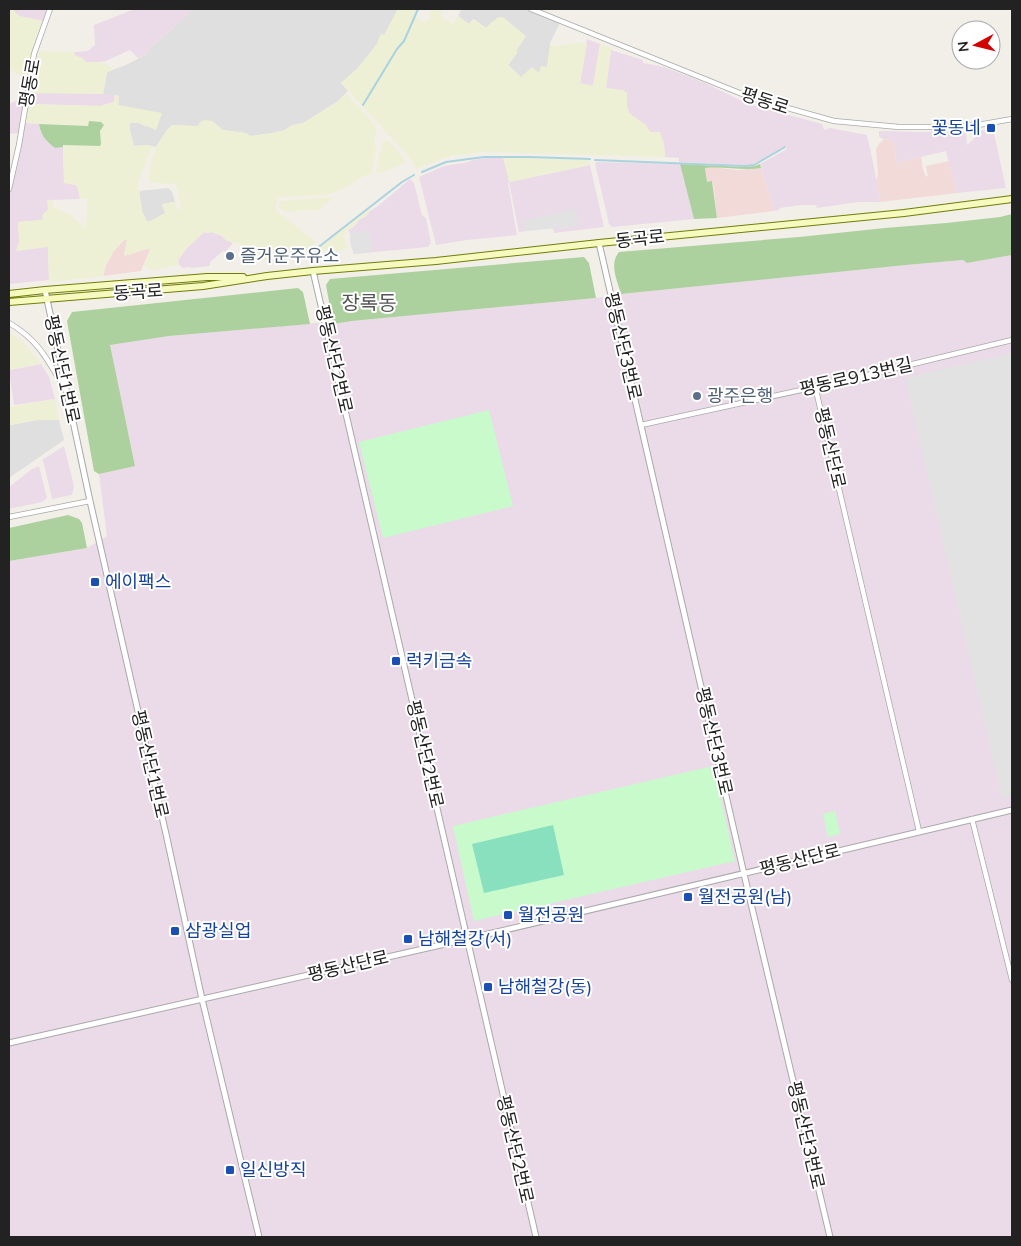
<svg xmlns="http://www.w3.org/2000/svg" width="1021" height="1246" viewBox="0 0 1021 1246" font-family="Mulish,'Noto Sans KR',sans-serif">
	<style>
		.residential { fill: #e0dfdf }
		.commercial { fill: #f2dad9 }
		.industrial { fill: #ebdbe8 }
		.farmland { fill: #eef0d5 }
		.forest { fill: #add19e }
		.park { fill: #c8facc }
		.pitch { fill: #88e0be }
		.parking { fill: #e2e2e2 }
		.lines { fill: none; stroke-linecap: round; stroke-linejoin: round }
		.stream { stroke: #aad3df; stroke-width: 2 }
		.minor-casing { stroke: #a9a9a9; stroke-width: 6 }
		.tertiary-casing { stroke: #a9a9a9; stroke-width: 7 }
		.secondary-casing { stroke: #707d05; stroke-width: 8 }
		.minor { stroke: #fff; stroke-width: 4.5 }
		.tertiary { stroke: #fff; stroke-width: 5 }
		.secondary { stroke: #f7fabf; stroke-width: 6 }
		.transit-dot { fill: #1a4fb4; stroke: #fff; stroke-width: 2 }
		.service-dot { fill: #5c6f8a; stroke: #fff; stroke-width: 2 }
		.labels { text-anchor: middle; stroke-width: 4; stroke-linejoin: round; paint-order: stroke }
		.street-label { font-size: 18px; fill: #222; stroke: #fff }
		.transit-label { font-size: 18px; fill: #164399; stroke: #fff; text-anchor: start }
		.service-label { font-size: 18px; fill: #4e5e75; stroke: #fff; text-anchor: start }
		.quarter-label { font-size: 20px; fill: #555; stroke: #fff }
	</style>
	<rect width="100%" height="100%" fill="#f2efe9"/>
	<path class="residential" d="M193 9H398L384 36 381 34 377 44 357 69 341 83 348 91 337 102 303 123 292 125 285 130 272 133 251 136 245 133 223 130 212 121 198 126H189L177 125 167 130 156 147 147 145 134 146 130 131V123H139L146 127 131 108 118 105 119 96 103 94 107 72 126 65 147 54 150 47 171 30Z
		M462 9H526L560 23 550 43V46L547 68 539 73 521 77 508 65 517 53 516 51 526 36 493 21 486 28 474 19 469 24 458 16Z
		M168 188 172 192 175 202 162 204 165 213 153 220 147 222 142 211 139 191Z
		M9 417 11 425 37 420H59L64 440 9 478Z"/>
	<path class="commercial" d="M884 139 894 140 896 162 900 167 899 162 921 157 923 169 925 175 928 177 926 166 949 161 957 193 880 202 876 180 878 175 876 150 878 145Z
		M712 167 737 170 761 168 774 211 717 218 713 182H707L705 168Z
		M125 239 127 241 124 256 151 247 141 271 103 276 106 265 114 251Z"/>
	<path class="industrial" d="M12 9H48L43 21 19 16Z
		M135 9H193L171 30 150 47 147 54 138 58 130 50 106 61 99 62H86L82 58 73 55 75 52 88 51 95 45 94 25Z
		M587 39 600 44 593 86 580 84Z
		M611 50 643 60V63L664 67 705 83 748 104 822 124 824 130 830 128 867 135 874 167 880 202H858L817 208 816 205H800L780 208 779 210 774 211 760 164 787 149 786 146 767 157 753 164 745 165 679 162V158L665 157 664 144 650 132 629 113 627 107V93L606 88Z
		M30 93H97L115 95 114 102 100 106 28 104Z
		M25 97 19 133 9 134V104Z
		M25 123 39 124 40 131 47 142 55 148 63 147 64 183 76 185 78 189 80 199 48 200V210L42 220 18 222 19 241 48 247 49 280 9 284V198Z
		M993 129 1006 188 957 193 946 151 900 162 901 168 896 162 894 140 884 139 880 138 879 136V131H885L922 132 966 131 967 145 977 136V131Z
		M493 157H503L510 182 590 165 604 227 554 233 553 228 519 232 509 182 508 183 517 235 467 240 436 245 419 177 444 166 469 162 472 160Z
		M597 162 680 164 694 219 612 227 609 224 595 163Z
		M410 179 414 183 422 215 426 218 431 243 428 247 354 254 351 246 350 234 348 230 355 226 358 220 365 217 370 211 378 206Z
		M204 232 207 233 212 232 222 236 226 240 233 243 225 252 223 251 210 262V266L192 268 190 267 183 268 179 265 178 260 187 248Z
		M1012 255V1237H9V561L87 548 107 536 99 474 135 465 109 345 169 336 316 323 333 324 352 321 596 298 621 294 906 265 963 260 967 263Z
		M41 364 49 377 55 399 14 405 9 370Z
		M64 446 74 486 72 495 52 499 44 464 42 460Z
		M39 466 47 498 42 502 9 509V487L32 469Z"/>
	<path class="farmland" d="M9 9H12L19 16 43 21 34 48 27 80 9 69Z
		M398 9H418L416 18 424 22 427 21 429 19 431 9H443L441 12 440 16 453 24 458 16 469 24 473 19 486 28 497 18 501 17 504 18 526 36 516 51 518 52 508 65 521 77 532 67 539 73 541 66 547 67 550 46 580 43 587 44 580 83 593 86 600 44 611 48 606 88 623 90 627 93V107L629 113 646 125 650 132H660L664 144 665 157 485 152 450 156 416 169 410 158 341 83 357 69 377 44 381 34 384 35Z
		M39 51 75 52 74 55 82 58 86 62H104L113 70 107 72 103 94 30 93Z
		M346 93 369 118 377 129 374 141 376 148 371 174 365 175 350 185 334 193 325 195 278 197 275 210 314 240 315 243 297 257 257 261 256 257H254L251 251 244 246 239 243H233L226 240 222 236 212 232 207 233 204 232 187 248 178 260 179 265 152 270 144 266 151 248 124 256 127 241 125 239 114 251 106 265 103 276 50 282 49 280 48 247 16 251 19 241 18 222 42 220 43 214 48 210 47 200H52L53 208 59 209 61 211 70 214 85 228 87 217V198L80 199 78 189 76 185 64 183 63 145 100 146 101 143 100 131 89 121 88 126 25 123 28 104 100 106 114 102 115 95 119 96 118 105 162 113 156 130 139 123H130V131L134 146 147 145 152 147 138 183 142 211 147 222 153 220 165 213 162 204 175 202 177 208 179 210 181 209 178 191 176 184 153 183 150 181 148 175 156 147 167 130 172 125 198 126 200 122 205 120 212 121 223 130 245 133 251 136 272 133 285 130 292 125 303 123 337 102Z
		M387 139 407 162 383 172 378 173 376 171 382 143Z
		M503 157 590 160V165L509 182Z
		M335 197 318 210H315L286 212 279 208V201Z
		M370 208V211L365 217 359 220 355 226 346 231 347 234 344 235 347 248 343 250 336 251 330 250 318 251 317 250Z
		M12 333 25 344 41 364 9 370V334Z
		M55 399 59 420H37L10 425 9 407Z"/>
	<path class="forest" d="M89 121 101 122 104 125 100 131 101 144 100 146 63 145V147L55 148C46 141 41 136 39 124L88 126Z
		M680 164 745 167 755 166 760 164 761 168C742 171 724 166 705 168L707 182 712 181 717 218 694 219Z
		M1012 214V255L967 263 963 260 906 265 621 294C617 280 609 264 619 252L799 237 885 228 946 223 1000 217Z
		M584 257 589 263 596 298 352 321 333 324 326 285 330 279Z
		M298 288 303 292 310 324 169 336 110 345 135 466 99 474 94 471 67 321 72 312Z
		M68 515 79 519 82 523 87 548 9 561V528Z"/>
	<path class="park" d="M489 410 513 506 383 538 359 442Z
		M713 766 735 861 474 921 453 826Z
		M835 811 840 834 828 837 823 814Z"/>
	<path class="pitch" d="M553 825 564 875 484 893 472 844Z"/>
	<path class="parking" d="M575 209 578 226 524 231 522 221Z
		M369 230 372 252 354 254 351 246 350 233Z
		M1012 353V796L1002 799 905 378Z"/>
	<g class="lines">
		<path class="stream" d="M363 105 397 49 404 41 418 9
			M595 160 745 166 754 165 785 147
			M422 172 446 162 484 157H529L590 159
			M316 251V249L402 182 414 175"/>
		<g class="minor-casing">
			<path id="minor" d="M531 9 752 98 834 121 899 127H940L978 125 1012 119
				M9 189 19 145 34 54 50 9
				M9 323C39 340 48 361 65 389
				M815 386 919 831
				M641 425 847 380 1012 340
				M9 517 90 501
				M972 819 1012 980"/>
		</g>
		<g class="tertiary-casing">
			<path id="tertiary" d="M599 243 744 874 830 1237
				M313 271 536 1237
				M45 290 90 501 166 834 202 999 259 1237
				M9 1043 467 939 1012 810"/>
		</g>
		<g class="secondary-casing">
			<path id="secondary" d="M9 294 45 290 207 277H243
				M9 302 203 286 267 276 313 271 436 261 599 243 904 213 1012 199"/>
		</g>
		<use href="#minor" class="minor"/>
		<use href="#tertiary" class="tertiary"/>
		<use href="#secondary" class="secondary"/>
	</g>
	<g class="transit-dot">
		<rect x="986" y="123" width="10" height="10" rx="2.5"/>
		<rect x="90" y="577" width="10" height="10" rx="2.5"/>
		<rect x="391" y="656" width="10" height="10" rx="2.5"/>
		<rect x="683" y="892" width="10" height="10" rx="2.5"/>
		<rect x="503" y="910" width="10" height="10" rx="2.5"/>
		<rect x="170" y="926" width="10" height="10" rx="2.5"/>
		<rect x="403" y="934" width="10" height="10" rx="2.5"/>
		<rect x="483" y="982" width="10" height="10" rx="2.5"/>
		<rect x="225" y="1165" width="10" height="10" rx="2.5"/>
	</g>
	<g class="service-dot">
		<circle cx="230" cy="256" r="5"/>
		<circle cx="697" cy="396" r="5"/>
	</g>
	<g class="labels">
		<g class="street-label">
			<text transform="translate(30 83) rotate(-80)" y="6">평동로</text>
			<text transform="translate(765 101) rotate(18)" y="6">평동로</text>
			<text transform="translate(640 239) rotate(-6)" y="6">동곡로</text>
			<text transform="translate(138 292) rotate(-4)" y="6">동곡로</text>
			<text transform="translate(623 346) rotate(77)" y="6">평동산단3번로</text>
			<text transform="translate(334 359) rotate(77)" y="6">평동산단2번로</text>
			<text transform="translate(62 369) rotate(78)" y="6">평동산단1번로</text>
			<text transform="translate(856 377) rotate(-13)" y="6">평동로913번길</text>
			<text transform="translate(830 448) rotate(77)" y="6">평동산단로</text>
			<text transform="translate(714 741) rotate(77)" y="6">평동산단3번로</text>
			<text transform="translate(425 754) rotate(77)" y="6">평동산단2번로</text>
			<text transform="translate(150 764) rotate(77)" y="6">평동산단1번로</text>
			<text transform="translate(800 860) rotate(-14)" y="6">평동산단로</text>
			<text transform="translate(348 966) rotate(-13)" y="6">평동산단로</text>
			<text transform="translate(806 1135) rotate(77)" y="6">평동산단3번로</text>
			<text transform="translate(515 1149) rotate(77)" y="6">평동산단2번로</text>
		</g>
		<g class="transit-label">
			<text x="981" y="134" text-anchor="end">꽃동네</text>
			<text x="105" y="588">에이팩스</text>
			<text x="406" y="667">럭키금속</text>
			<text x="698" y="903">월전공원(남)</text>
			<text x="518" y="921">월전공원</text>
			<text x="185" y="937">삼광실업</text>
			<text x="418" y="945">남해철강(서)</text>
			<text x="498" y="993">남해철강(동)</text>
			<text x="240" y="1176">일신방직</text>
		</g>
		<g class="service-label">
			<text x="240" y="262">즐거운주유소</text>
			<text x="707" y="402">광주은행</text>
		</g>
		<g class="quarter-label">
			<text x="369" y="310">장록동</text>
		</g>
	</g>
	<rect width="1021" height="1246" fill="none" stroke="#222222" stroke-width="20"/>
	<g transform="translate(976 45) rotate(263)"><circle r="24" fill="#ffffff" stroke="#a7a7a7"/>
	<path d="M0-4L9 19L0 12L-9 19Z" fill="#d40000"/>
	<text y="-8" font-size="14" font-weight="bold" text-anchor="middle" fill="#222222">N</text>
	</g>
</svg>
